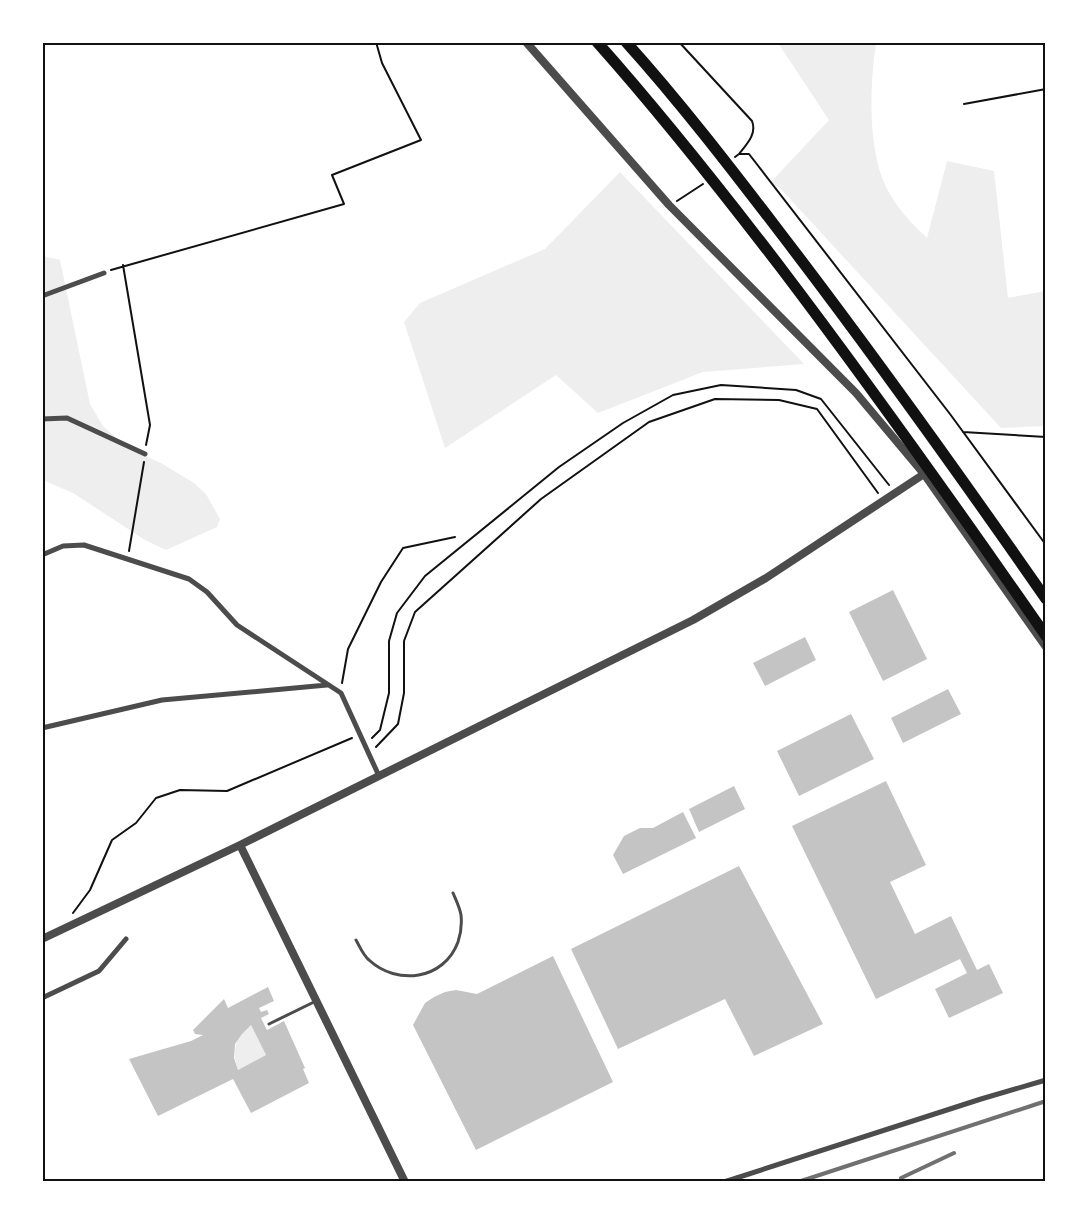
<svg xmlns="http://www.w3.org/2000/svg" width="1088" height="1224" viewBox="0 0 1088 1224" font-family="Commissioner,sans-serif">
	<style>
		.green { fill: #eee }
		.building { fill: #c4c4c4; fill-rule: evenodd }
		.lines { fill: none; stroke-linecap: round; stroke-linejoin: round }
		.path { stroke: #111; stroke-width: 2 }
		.service { stroke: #4c4c4c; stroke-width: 3 }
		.minor { stroke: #4c4c4c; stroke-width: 5 }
		.tertiary { stroke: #4c4c4c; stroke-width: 8 }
		.motorway { stroke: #111; stroke-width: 11 }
		.rail { stroke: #707070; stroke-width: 4 }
		.neatline { fill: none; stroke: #111; stroke-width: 2 }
	</style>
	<rect width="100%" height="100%" fill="#fff"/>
	<path class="green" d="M778 43H876C870 86 867 146 886 187 896 207 911 223 927 238L947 161 994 171 1008 298 1045 291V426L1001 428 779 187 770 183 829 120Z
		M620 172 804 364 703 372 598 413 556 375 445 448 404 322 420 303 545 249Z
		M43 256 60 260 90 404 103 426 129 449 161 463 194 483 206 494 220 519 217 527 166 550 145 540 73 493 43 480Z
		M251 1025 266 1055 238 1070C231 1051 235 1037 251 1025Z"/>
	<path class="building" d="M893 590 927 659 883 681 849 612Z
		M805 637 816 660 765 686 753 663Z
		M948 689 961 714 903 743 891 718Z
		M851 714 874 759 799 796 777 751Z
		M886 781 926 865 890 882 915 934 951 916 977 970 989 964 1003 993 949 1018 935 989 967 973 960 959 876 999 792 826Z
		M734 786 745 809 699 832 689 809Z
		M683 812 696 838 623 874 613 855 624 836 640 828H653Z
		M739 866 823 1024 754 1056 725 999 618 1049 571 949Z
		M553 956 613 1082 476 1150 413 1025 425 1003 434 997 445 992 456 990 477 994Z
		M268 987 274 1001 259 1008 261 1012 267 1010 269 1014 261 1018 267 1030 284 1021 305 1068 303 1069 309 1083 251 1113 233 1079 158 1116 129 1059 191 1041 203 1035 195 1034 193 1030 224 999 228 1008ZM251 1025 266 1055 238 1070 234 1058 235 1044 242 1034Z"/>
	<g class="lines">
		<path class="path" d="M679 42 752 121C757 134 747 144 739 154
			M964 104 1046 89
			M735 157 739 154H749L950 414 1046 545
			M677 201 703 184
			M123 265 150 425 146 445
			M111 270 344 204 332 175 421 140 382 63 376 42
			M963 432 1046 437
			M129 551 144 462
			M342 683 348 649 381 582 403 548 455 537
			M372 738 380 730 389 693V641L397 613 425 576 559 467 623 423 673 395 721 385 796 390 821 399 889 485
			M376 747 398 724 404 693V641L415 612 541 499 649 422 715 399 779 400 817 409 878 493
			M73 913 90 890 112 840 136 823 156 798 180 790 227 791 352 738"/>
		<path class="service" d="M356 940C360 947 363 955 369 960 397 986 444 980 458 942 461 933 462 924 461 915 460 908 456 900 453 893
			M269 1024 316 1001"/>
		<path class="minor" d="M42 296 104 273
			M42 419 67 418 145 454
			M42 555 63 546 84 545 189 579 207 592 237 625 341 693 379 776
			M42 728 162 700 327 685
			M42 998 99 971 126 939
			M724 1182 981 1099 1046 1080"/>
		<path class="tertiary" d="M526 42 669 205 856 393 924 474 1046 647
			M240 845 405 1182
			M42 939 240 845 693 620 766 578 924 474"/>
		<path class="motorway" d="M597 42C662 115 722 191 781 268 872 388 960 512 1046 636
			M626 42C680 102 730 167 779 231 871 351 959 474 1046 599"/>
		<path class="rail" d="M901 1178 954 1153
			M798 1182 1046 1101"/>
	</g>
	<rect width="1088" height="1224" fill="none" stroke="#ffffff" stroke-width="88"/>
	<rect x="44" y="44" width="1000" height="1136" class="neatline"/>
</svg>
